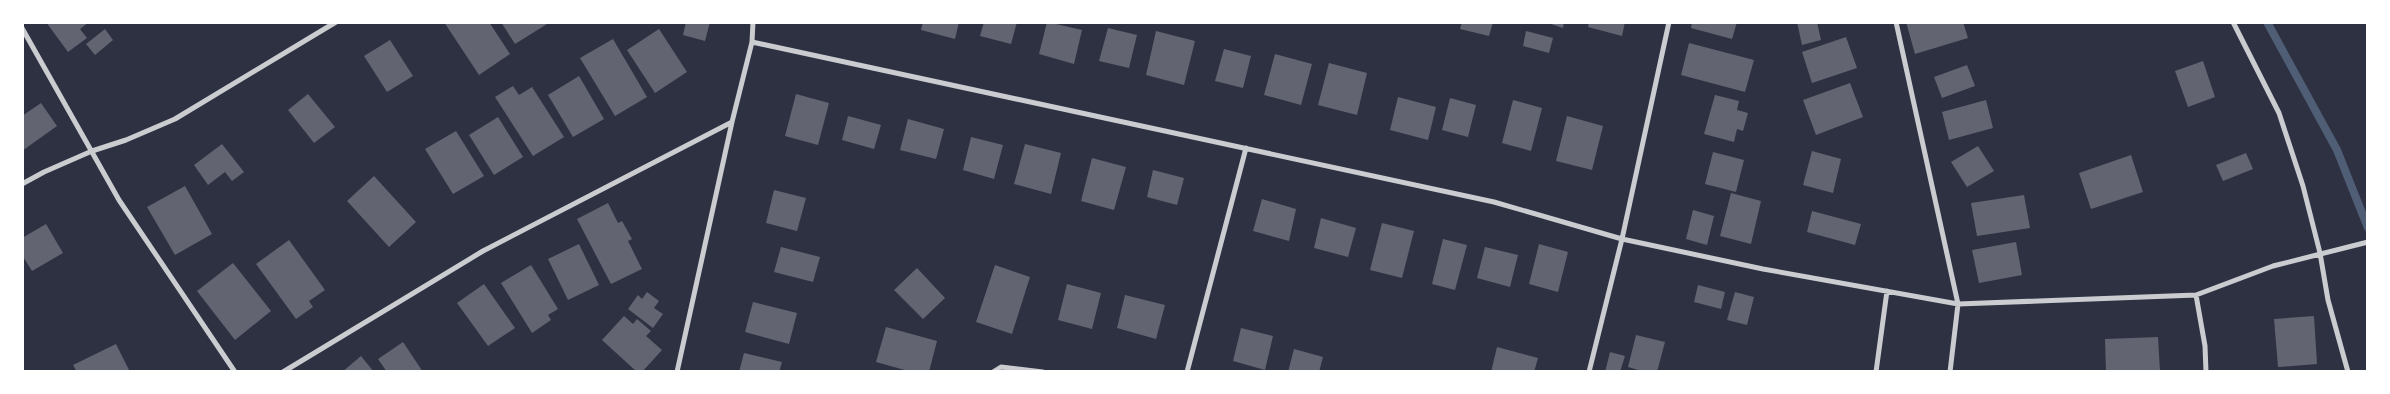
<svg xmlns="http://www.w3.org/2000/svg" width="2390" height="394" viewBox="0 0 2390 394" font-family="'Varela Round',sans-serif">
	<style>
		.lines { fill: none; stroke-linecap: round; stroke-linejoin: round }
		.stream { stroke: #4f5d75; stroke-width: 8 }
		.building { fill: #626471 }
		.minor { stroke: #caccd0; stroke-width: 5 }
	</style>
	<rect width="100%" height="100%" fill="#2d3142"/>
	<g class="lines">
		<path class="stream" d="M2267 22 2337 150 2368 228"/>
	</g>
	<path class="building" d="M46 22H89L80 29 87 38 68 52Z
		M444 22H489L510 54 479 75Z
		M501 22H546L547 24 515 44Z
		M686 22H710L705 41 683 35Z
		M923 22H959L955 39 921 30Z
		M984 22H1017L1011 44 980 36Z
		M1047 22 1082 30 1074 64 1039 54Z
		M1462 22H1493L1489 36 1460 29Z
		M1545 22H1564L1563 28Z
		M1589 22H1625L1622 36 1588 27Z
		M1692 22H1737L1732 39 1691 28Z
		M1797 22H1817L1821 40 1802 45Z
		M1906 22H1963L1968 38 1915 54Z
		M1108 28 1137 35 1129 68 1099 61Z
		M105 29 113 40 95 55 86 44Z
		M659 29 687 72 655 93 627 50Z
		M1156 31 1195 41 1184 85 1146 75Z
		M1526 31 1553 38 1549 53 1523 46Z
		M1846 37 1857 68 1812 83 1802 52Z
		M613 39 647 97 615 116 580 58Z
		M390 40 413 76 387 92 364 56Z
		M1689 43 1754 60 1745 92 1681 75Z
		M1224 49 1251 56 1243 88 1215 81Z
		M1275 54 1312 64 1301 105 1264 95Z
		M2203 61 2215 97 2188 107 2175 71Z
		M1329 63 1367 73 1357 115 1318 105Z
		M1967 65 1975 86 1942 98 1934 77Z
		M579 76 604 119 573 137 548 95Z
		M1850 83 1863 117 1816 135 1803 100Z
		M513 86 519 95 532 87 564 137 533 156 495 97Z
		M308 94 335 127 314 143 288 110Z
		M796 94 829 103 818 145 785 136Z
		M1715 95 1739 101 1737 110 1748 113 1743 131 1737 129 1734 142 1704 134Z
		M1398 97 1436 107 1428 140 1390 130Z
		M1450 98 1476 105 1468 137 1442 130Z
		M1513 100 1542 108 1531 151 1502 143Z
		M1986 100 1993 128 1949 140 1942 112Z
		M41 103 57 126 22 151V116Z
		M848 116 881 125 874 149 842 140Z
		M1567 116 1603 126 1592 170 1556 161Z
		M498 117 523 157 494 175 469 135Z
		M908 119 944 129 936 159 900 150Z
		M456 131 484 176 453 194 425 149Z
		M971 137 1003 145 994 179 963 170Z
		M222 144 244 172 232 181 225 172 208 185 194 165Z
		M1025 144 1061 153 1051 194 1014 184Z
		M1978 146 1994 171 1967 187 1951 162Z
		M1812 151 1841 159 1833 193 1803 185Z
		M1713 152 1744 160 1736 192 1705 184Z
		M2246 153 2253 169 2223 181 2216 165Z
		M2131 155 2143 192 2091 209 2079 173Z
		M1092 158 1126 167 1114 210 1081 201Z
		M1153 170 1184 178 1177 205 1147 197Z
		M374 176 416 222 389 247 347 201Z
		M185 186 212 234 175 255 147 207Z
		M774 190 806 198 797 231 766 223Z
		M1731 193 1761 201 1751 244 1720 236Z
		M2024 195 2030 228 1977 236 1971 203Z
		M1262 199 1296 209 1289 241 1253 231Z
		M608 203 618 223 622 221 632 239 628 241 642 269 611 284 577 219Z
		M1693 210 1714 216 1707 245 1686 239Z
		M1812 211 1861 224 1855 245 1807 232Z
		M1321 218 1356 228 1348 257 1314 248Z
		M1382 223 1414 231 1402 278 1370 270Z
		M46 224 63 253 32 271 22 255V238Z
		M1443 239 1467 245 1455 290 1432 284Z
		M289 240 325 290 309 301 313 307 296 319 256 264Z
		M2016 242 2022 275 1979 283 1972 250Z
		M579 244 599 285 568 300 548 259Z
		M1539 244 1568 252 1558 292 1529 284Z
		M781 247 820 257 813 282 774 272Z
		M1485 247 1518 255 1510 287 1477 278Z
		M233 263 271 311 235 340 197 291Z
		M531 265 558 309 548 315 551 320 532 333 501 283Z
		M995 265 1030 277 1012 334 976 322Z
		M917 268 945 298 923 319 894 290Z
		M484 284 515 328 488 346 457 303Z
		M1067 284 1101 293 1092 329 1058 320Z
		M1698 285 1725 292 1721 309 1694 302Z
		M647 292 659 301 654 308 663 314 653 328 628 309 638 295 642 299Z
		M1735 292 1754 297 1747 325 1727 320Z
		M1125 295 1165 305 1156 339 1117 328Z
		M753 302 797 313 789 344 745 332Z
		M624 316 633 324 637 319 651 331 646 336 662 350 642 372H637L602 340Z
		M2314 316 2317 364 2278 367 2274 319Z
		M886 327 937 341 929 372H912L876 362Z
		M1241 328 1273 336 1265 370 1233 361Z
		M1636 335 1665 342 1657 372H1645L1628 367Z
		M2158 337 2160 371 2106 372 2105 339Z
		M403 342 423 372H387L378 359Z
		M116 344 130 372H77L73 365Z
		M1497 347 1538 358 1534 372H1491Z
		M1294 349 1323 357 1319 372H1288Z
		M1610 352 1625 356 1620 372H1605Z
		M744 353 782 362 779 372H739Z
		M361 356 374 372H342Z"/>
	<g class="lines">
		<path class="minor" d="M1896 22 1958 304 1950 372
			M2233 22 2279 113 2303 186 2320 253 2328 300 2348 372
			M22 28 119 200 235 372
			M752 42 753 22
			M22 184 44 172 92 151 126 140 175 119 336 22
			M2196 295 2205 346 2206 372
			M283 372 483 251 732 122
			M677 372 732 122 752 42 1494 202 1622 239 1763 269 1958 304 2196 295 2273 266 2368 242
			M993 372 1001 367 1043 372
			M1187 372 1246 148
			M1589 372 1622 239 1669 22
			M1876 372 1887 291"/>
	</g>
	<rect width="2390" height="394" fill="none" stroke="#ffffff" stroke-width="48"/>
</svg>
